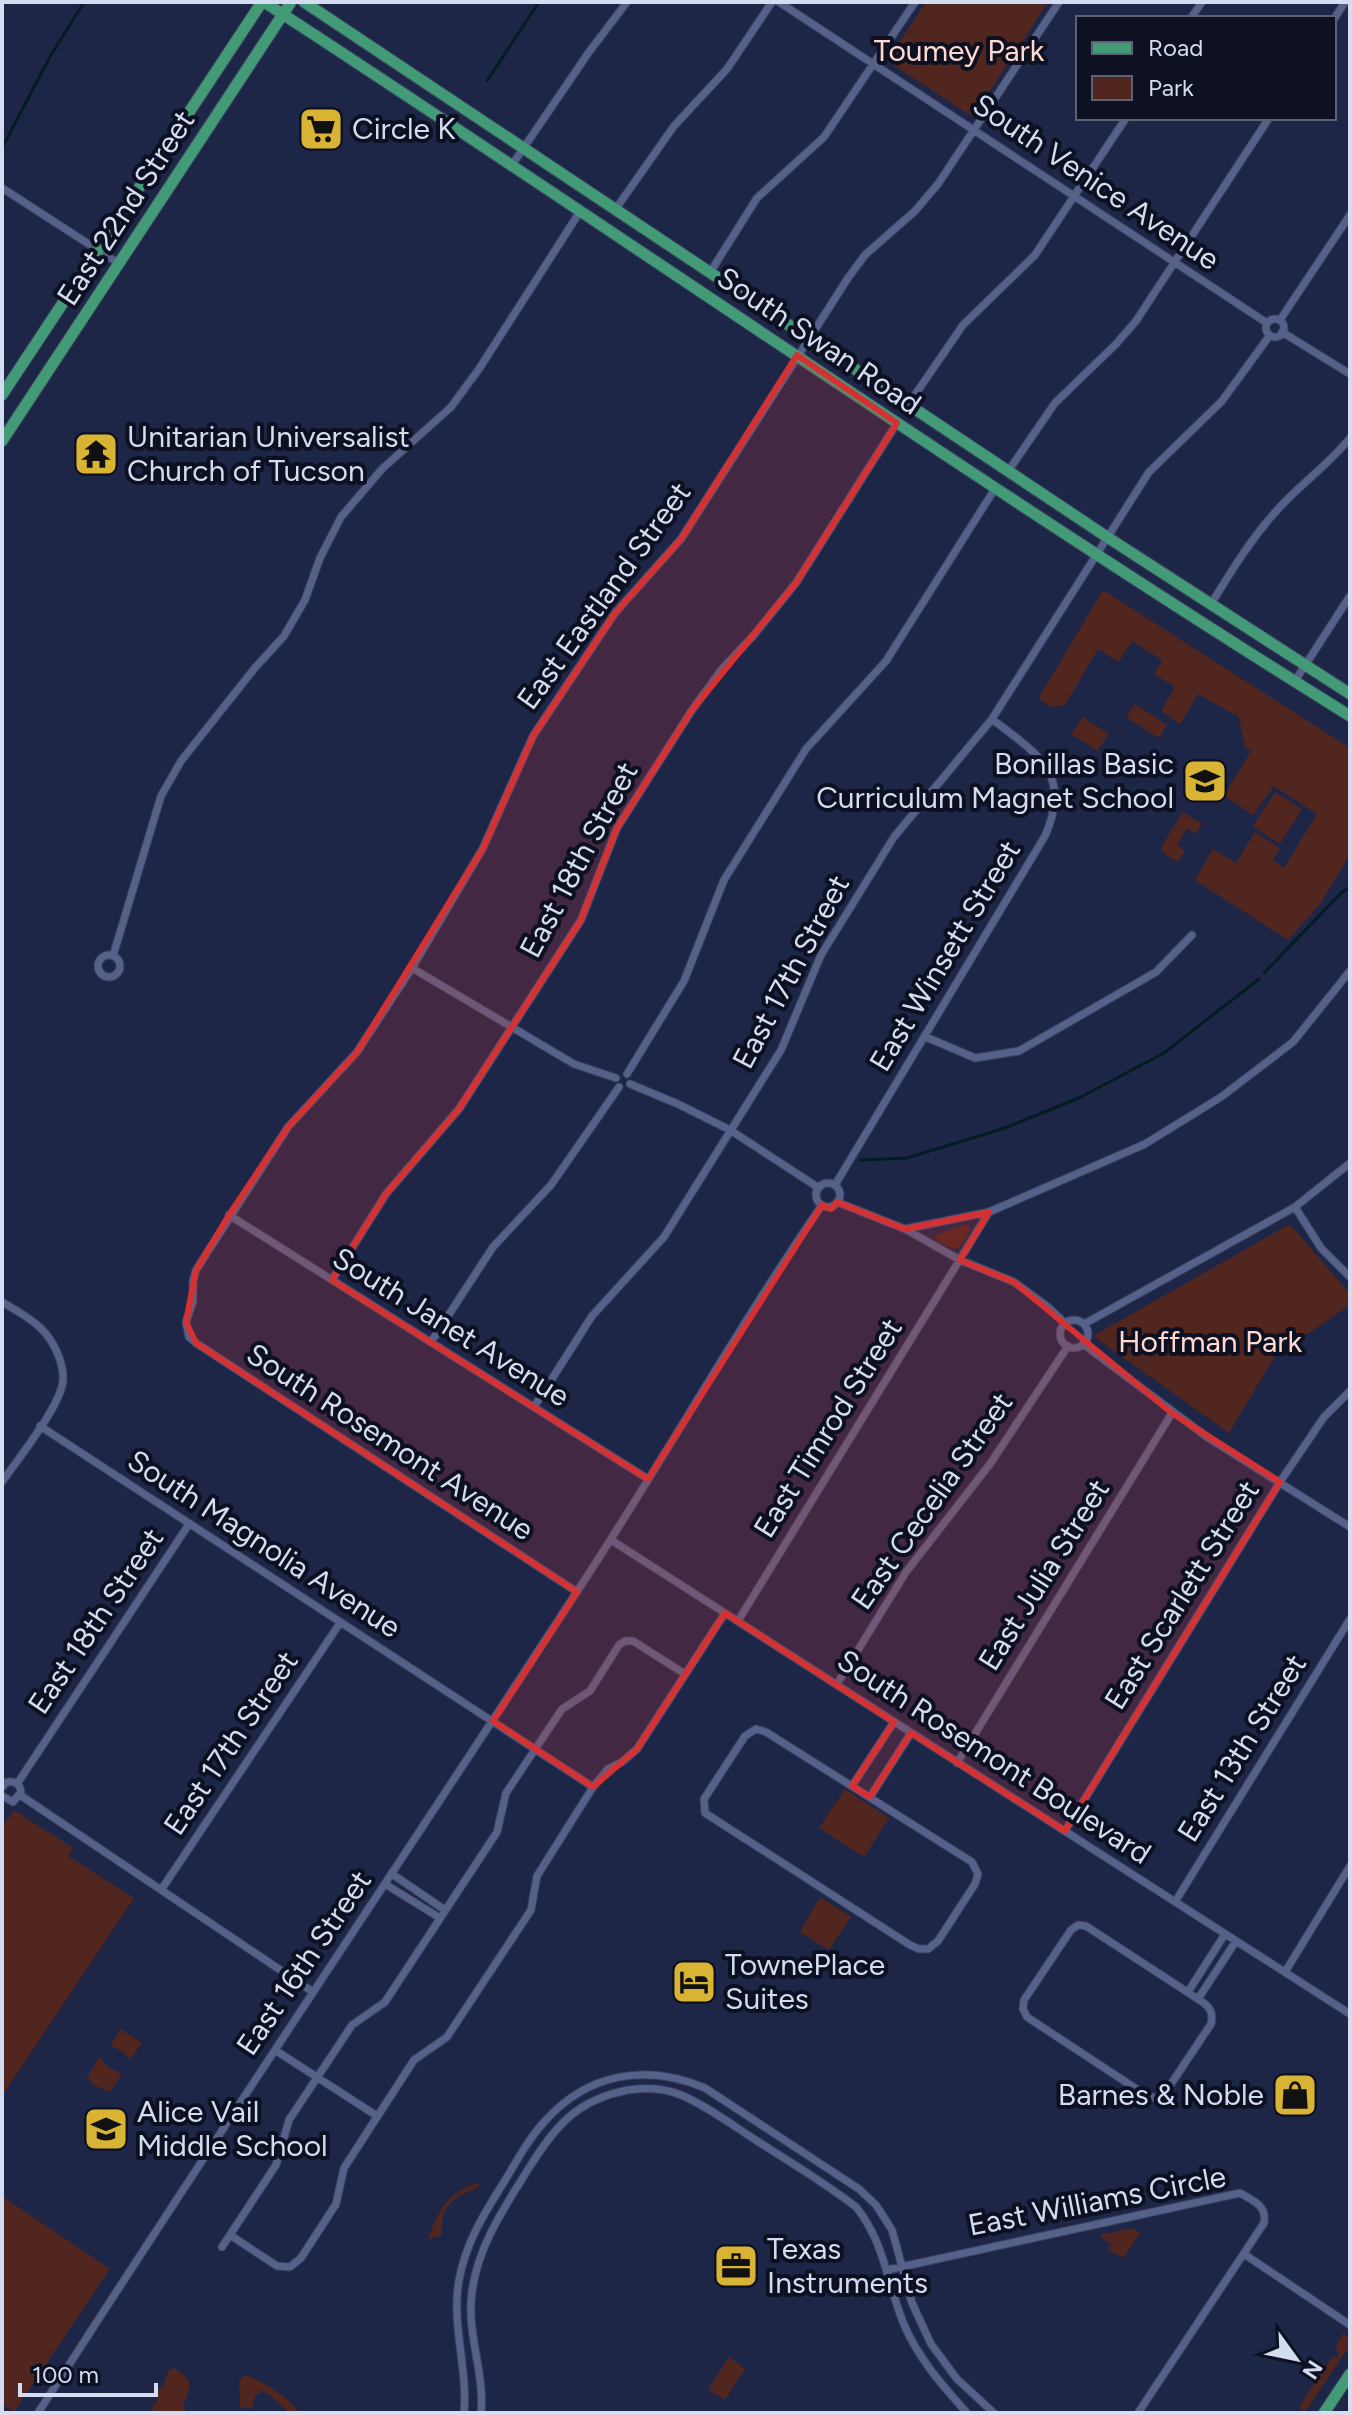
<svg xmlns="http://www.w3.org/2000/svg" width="1352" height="2415" viewBox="0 0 1352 2415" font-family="Figtree,sans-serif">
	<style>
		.green { fill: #50261f }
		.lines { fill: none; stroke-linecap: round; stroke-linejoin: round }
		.stream { stroke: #031c21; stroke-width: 3 }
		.minor-casing { stroke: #393f5c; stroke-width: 9 }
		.primary-casing { stroke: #393f5c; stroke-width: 13 }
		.minor { stroke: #566189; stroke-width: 7 }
		.primary { stroke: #429a77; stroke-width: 11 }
		.marked { fill: #d63132; fill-opacity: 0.2; stroke: #d63132; stroke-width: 6; stroke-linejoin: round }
		.labels { text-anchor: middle; stroke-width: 8; stroke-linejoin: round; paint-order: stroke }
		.park-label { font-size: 30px; fill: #ffd8d0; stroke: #0c1020 }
		.poi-label { font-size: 30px; fill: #d4dcf2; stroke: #0c1020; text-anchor: start }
		.street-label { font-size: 30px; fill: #d4dcf2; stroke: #0c1020 }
	</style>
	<rect width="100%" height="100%" fill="#1e2648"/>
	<path class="green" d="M926 2H1048L973 117 887 61Z
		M1103 590 1350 748V854L1321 903 1288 940 1195 880 1213 849 1236 863 1255 832 1280 848 1273 860 1284 868 1317 814 1274 786 1253 815 1224 796 1251 751 1245 748 1239 717 1198 694 1180 724 1161 711 1175 687 1154 674 1162 660 1132 641 1119 662 1098 649 1065 705 1052 707 1038 699Z
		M1135 704 1167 725 1159 738 1126 717Z
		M1083 717 1109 734 1097 751 1071 734Z
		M1275 792 1302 809 1280 844 1253 826Z
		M1183 812 1202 824 1196 833 1187 829 1177 845 1185 851 1178 862 1161 851 1163 844Z
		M966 1224 971 1227 962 1244 954 1249 937 1241 936 1236 939 1234Z
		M1290 1224 1350 1294V1305L1275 1356 1229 1433 1093 1336Z
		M845 1789 889 1818 864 1857 819 1828Z
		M14 1810 73 1848 68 1856 134 1898 2 2096V1827Z
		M820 1897 851 1917 829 1950 800 1932Z
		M121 2029 142 2043 130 2060 122 2051 110 2046Z
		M99 2057 108 2067 122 2074 110 2092 96 2086 87 2078Z
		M481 2182 478 2188C465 2192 447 2201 443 2216 441 2223 443 2230 441 2236L428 2239C440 2208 447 2192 481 2182Z
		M2 2196 110 2269 14 2412 2 2404Z
		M1132 2228 1140 2233 1123 2258 1109 2250 1112 2244 1101 2238V2235Z
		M1343 2333 1350 2338V2345L1305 2412 1299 2407 1333 2356 1337 2358 1339 2354 1335 2351 1338 2346 1336 2345Z
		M729 2357 745 2369 725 2400 708 2390Z
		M175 2368 189 2380 190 2386 183 2405 187 2413H155L152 2407 158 2400 157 2390 163 2386 169 2370Z
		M244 2375C258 2378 294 2400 298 2413H289L271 2396 263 2391 255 2396 252 2408H240L239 2382Z"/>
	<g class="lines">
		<path class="stream" d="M487 81 539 2
			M2 148 51 55 84 2
			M1264 973 1340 894 1350 887
			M860 1160 907 1158 1002 1129 1079 1098 1164 1053 1259 979"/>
		<g class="minor-casing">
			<path id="minor" d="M779 2 1267 323
				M1191 18 1202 2
				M1334 19 1345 2
				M512 165 589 52 627 2
				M2 188 118 263
				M615 210 674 126 727 69 772 2
				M711 271 757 198 824 137 915 2
				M1266 328a9 9 0 1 1 18 0a9 9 0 1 1-18 0Z
				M1280 320 1350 215
				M1282 332 1350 374
				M908 405 963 325 1035 255 1126 118
				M1009 470 1055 403 1116 344 1136 321 1269 118
				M1211 604C1232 570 1252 537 1279 508 1302 483 1329 464 1350 438
				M1295 681 1350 596
				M98 966a11 11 0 1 1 22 0a11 11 0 1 1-22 0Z
				M113 956 161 796 181 761 254 669 284 636 305 600 320 558 341 517 382 469 451 407 479 369 581 210
				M412 968 574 1064 616 1078
				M926 1037 975 1058 1019 1051 1156 972 1192 935
				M627 1074 684 981 724 880 806 749 886 661 996 487
				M630 1084 678 1104 730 1130 819 1188
				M816 1195a12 12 0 1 1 24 0a12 12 0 1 1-24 0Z
				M835 1185 1045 836C1073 773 1037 754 992 719
				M837 1202 905 1229 960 1260 1014 1282 1048 1307 1065 1323
				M1295 1207 1321 1248 1350 1277
				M229 1215 648 1479
				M905 1229 989 1212
				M332 1280 386 1194 459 1109 581 920 617 828 692 710 722 669 753 636 796 583 897 423
				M2 1302C17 1311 36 1321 47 1335 56 1347 64 1365 63 1381 60 1407 18 1459 2 1482
				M1060 1334a14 14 0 1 1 28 0a14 14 0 1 1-28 0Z
				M1084 1324 1295 1207 1350 1163
				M431 1342 493 1247 551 1185 619 1087
				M1083 1344 1207 1437 1350 1527
				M534 1407 592 1316 664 1237 781 1050 821 955 894 837 992 719 1149 472 1222 401 1270 335
				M40 1426 593 1787
				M611 1540 1350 2014
				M577 1592 196 1343 189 1337 186 1322 193 1301V1281L196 1270 288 1127 357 1052 412 968 483 848 533 736 615 613 681 539 848 278 865 255 915 211 938 184 1059 2
				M738 1621 989 1212 1145 1144 1221 1097 1293 1042 1350 971
				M837 1684 906 1572 990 1464 1068 1346
				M756 1729 745 1736 704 1799 705 1813 910 1945 919 1949H928
				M756 1729 766 1732 972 1862 978 1874
				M957 1763 1172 1413
				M17 1784 189 1524
				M852 1786 894 1722
				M2 1787 7 1782C15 1781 20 1784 21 1792L13 1802 2 1796
				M20 1795 313 1992
				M870 1797 911 1733
				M1065 1831 1280 1482 1324 1417 1350 1391
				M392 1874 445 1910
				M385 1884 440 1918
				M161 1890 340 1623
				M1175 1902 1350 1619
				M1078 1925 1086 1926 1198 1999C1209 2006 1214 2011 1211 2024L1165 2093 1156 2098 1147 2096 1027 2017 1023 2009 1024 2000 1071 1930Z
				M928 1949 938 1941 975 1884 978 1874
				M1285 1972 1350 1866
				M1188 1992 1225 1934
				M1198 1999 1236 1941
				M275 2050 377 2116
				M230 2235 277 2266 290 2267 301 2258 336 2204 344 2168 414 2060 447 2037 531 1910 537 1876 593 1787 608 1769 622 1762 637 1749 725 1613
				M222 2247 276 2165 289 2120 352 2025 385 2002 497 1832 506 1793 562 1709 590 1691 619 1645 625 1641H633L685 1674
				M1244 2254 1350 2325
				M887 2270 1240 2193C1253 2201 1267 2205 1264 2223L1138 2413
				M38 2413C215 2137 399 1865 578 1590 662 1463 736 1330 822 1205
				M464 2413C468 2368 451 2325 459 2280 466 2242 484 2214 504 2182 517 2161 528 2139 545 2121 588 2073 646 2063 705 2088L859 2189 876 2205 892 2230 912 2303 931 2344 957 2379 994 2413
				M481 2413C485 2372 466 2333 472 2292 478 2246 503 2210 527 2171 554 2128 575 2100 628 2090 646 2087 664 2088 681 2095 707 2106 731 2124 754 2139 788 2161 824 2182 856 2207 884 2241 887 2282 903 2322 917 2357 942 2385 967 2413"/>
		</g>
		<g class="primary-casing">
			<path id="primary" d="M264 2C627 238 982 487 1350 716
				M304 2 1107 537 1350 694
				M2 395 262 2
				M2 441 291 2
				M1324 2413 1350 2374"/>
		</g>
		<use href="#minor" class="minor"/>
		<use href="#primary" class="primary"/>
	</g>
	<path class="marked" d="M797 355 897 423 796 583 692 710 617 828 581 920 459 1109 386 1194 332 1280 648 1479 822 1205 831 1209 837 1202 905 1229 989 1212 960 1260 1014 1282 1172 1413 1280 1482 1065 1831 911 1733 870 1797 852 1786 894 1722 725 1613 637 1749 593 1787 493 1721 577 1592 196 1343 186 1322 196 1270 229 1215 288 1127 357 1052 483 848 533 736 615 613 681 539Z"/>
	<defs>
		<g id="supermarket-square" transform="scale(2.3)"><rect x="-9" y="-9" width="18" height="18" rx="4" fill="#d9b434" stroke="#0c1020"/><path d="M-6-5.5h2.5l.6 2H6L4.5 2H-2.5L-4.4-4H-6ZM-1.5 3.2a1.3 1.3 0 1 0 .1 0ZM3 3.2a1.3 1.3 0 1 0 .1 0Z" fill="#111"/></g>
		<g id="temple-square" transform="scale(2.3)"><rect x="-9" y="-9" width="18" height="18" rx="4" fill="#d9b434" stroke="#0c1020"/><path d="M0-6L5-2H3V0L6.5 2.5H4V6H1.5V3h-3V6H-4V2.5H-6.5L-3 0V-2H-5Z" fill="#111"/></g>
		<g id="school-square" transform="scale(2.3)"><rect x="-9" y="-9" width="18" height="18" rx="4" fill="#d9b434" stroke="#0c1020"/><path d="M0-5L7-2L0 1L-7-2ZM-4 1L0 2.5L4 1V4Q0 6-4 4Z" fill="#111"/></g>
		<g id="hotel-square" transform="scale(2.3)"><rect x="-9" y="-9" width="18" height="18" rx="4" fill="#d9b434" stroke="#0c1020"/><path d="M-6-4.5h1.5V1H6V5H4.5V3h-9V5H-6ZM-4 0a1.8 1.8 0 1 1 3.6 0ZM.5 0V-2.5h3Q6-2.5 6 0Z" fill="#111"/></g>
		<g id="shop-square" transform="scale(2.3)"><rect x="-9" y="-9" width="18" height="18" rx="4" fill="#d9b434" stroke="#0c1020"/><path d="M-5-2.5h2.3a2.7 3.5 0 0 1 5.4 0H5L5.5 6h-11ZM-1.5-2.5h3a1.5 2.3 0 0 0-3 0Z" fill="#111"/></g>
		<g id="office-square" transform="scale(2.3)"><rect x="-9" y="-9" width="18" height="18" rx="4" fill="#d9b434" stroke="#0c1020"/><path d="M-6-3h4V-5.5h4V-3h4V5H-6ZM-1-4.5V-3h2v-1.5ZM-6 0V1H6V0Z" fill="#111"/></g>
	</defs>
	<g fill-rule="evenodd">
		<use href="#supermarket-square" x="321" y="129"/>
		<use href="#temple-square" x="96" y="454"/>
		<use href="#school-square" x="1205" y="781"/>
		<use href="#hotel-square" x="694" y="1982"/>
		<use href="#shop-square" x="1295" y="2095"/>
		<use href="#school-square" x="106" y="2129"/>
		<use href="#office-square" x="736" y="2266"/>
	</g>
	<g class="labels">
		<g class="park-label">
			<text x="959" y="61">Toumey Park</text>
			<text x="1210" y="1352">Hoffman Park</text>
		</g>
		<g class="poi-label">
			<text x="352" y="139">Circle K</text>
			<text x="127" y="447">Unitarian Universalist<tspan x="127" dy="34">Church of Tucson</tspan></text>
			<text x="1174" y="774" text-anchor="end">Bonillas Basic<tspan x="1174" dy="34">Curriculum Magnet School</tspan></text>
			<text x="725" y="1975">TownePlace<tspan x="725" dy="34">Suites</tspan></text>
			<text x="1264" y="2105" text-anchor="end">Barnes &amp; Noble</text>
			<text x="137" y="2122">Alice Vail<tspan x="137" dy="34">Middle School</tspan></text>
			<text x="767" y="2259">Texas<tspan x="767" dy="34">Instruments</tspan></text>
		</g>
		<g class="street-label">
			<text transform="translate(1096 182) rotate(34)" y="10">South Venice Avenue</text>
			<text transform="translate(126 208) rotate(-57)" y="10">East 22nd Street</text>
			<text transform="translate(819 341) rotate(34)" y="10">South Swan Road</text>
			<text transform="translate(604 596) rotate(-54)" y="10">East Eastland Street</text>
			<text transform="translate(579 860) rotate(-62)" y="10">East 18th Street</text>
			<text transform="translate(945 956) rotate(-59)" y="10">East Winsett Street</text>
			<text transform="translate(791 972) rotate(-62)" y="10">East 17th Street</text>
			<text transform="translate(451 1327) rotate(32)" y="10">South Janet Avenue</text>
			<text transform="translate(828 1428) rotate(-58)" y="10">East Timrod Street</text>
			<text transform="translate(390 1442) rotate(33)" y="10">South Rosemont Avenue</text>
			<text transform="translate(932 1501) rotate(-55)" y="10">East Cecelia Street</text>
			<text transform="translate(264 1544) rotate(33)" y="10">South Magnolia Avenue</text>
			<text transform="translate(1044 1575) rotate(-58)" y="10">East Julia Street</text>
			<text transform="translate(1182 1595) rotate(-58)" y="10">East Scarlett Street</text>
			<text transform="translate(96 1621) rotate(-56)" y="10">East 18th Street</text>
			<text transform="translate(231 1743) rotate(-56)" y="10">East 17th Street</text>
			<text transform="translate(1242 1748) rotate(-58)" y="10">East 13th Street</text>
			<text transform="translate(994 1757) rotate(33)" y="10">South Rosemont Boulevard</text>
			<text transform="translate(304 1963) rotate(-56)" y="10">East 16th Street</text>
			<text transform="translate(1097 2201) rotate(-11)" y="10">East Williams Circle</text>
		</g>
	</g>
	<rect width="1352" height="2415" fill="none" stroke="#d4dcf2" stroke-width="8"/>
	<rect x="1076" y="16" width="260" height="104" fill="#0c1020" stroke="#5c6274" stroke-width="2"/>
	<rect x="1092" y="42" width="40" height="12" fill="#429a77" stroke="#5c6274" stroke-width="2"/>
	<text x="1148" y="56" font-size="24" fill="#d4dcf2">Road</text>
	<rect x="1092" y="76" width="40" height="24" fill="#50261f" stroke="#5c6274" stroke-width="2"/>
	<text x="1148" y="96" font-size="24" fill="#d4dcf2">Park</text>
	<g transform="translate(1296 2359) rotate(123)" stroke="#0c1020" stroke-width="6" paint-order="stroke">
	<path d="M0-6L14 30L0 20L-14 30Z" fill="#d4dcf2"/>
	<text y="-12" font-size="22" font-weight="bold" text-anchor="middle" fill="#d4dcf2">N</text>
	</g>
	<path d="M20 2383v12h136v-12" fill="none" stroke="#d4dcf2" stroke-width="4"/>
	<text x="32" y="2383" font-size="24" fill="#d4dcf2" stroke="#0c1020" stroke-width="6" paint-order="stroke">100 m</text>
</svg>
